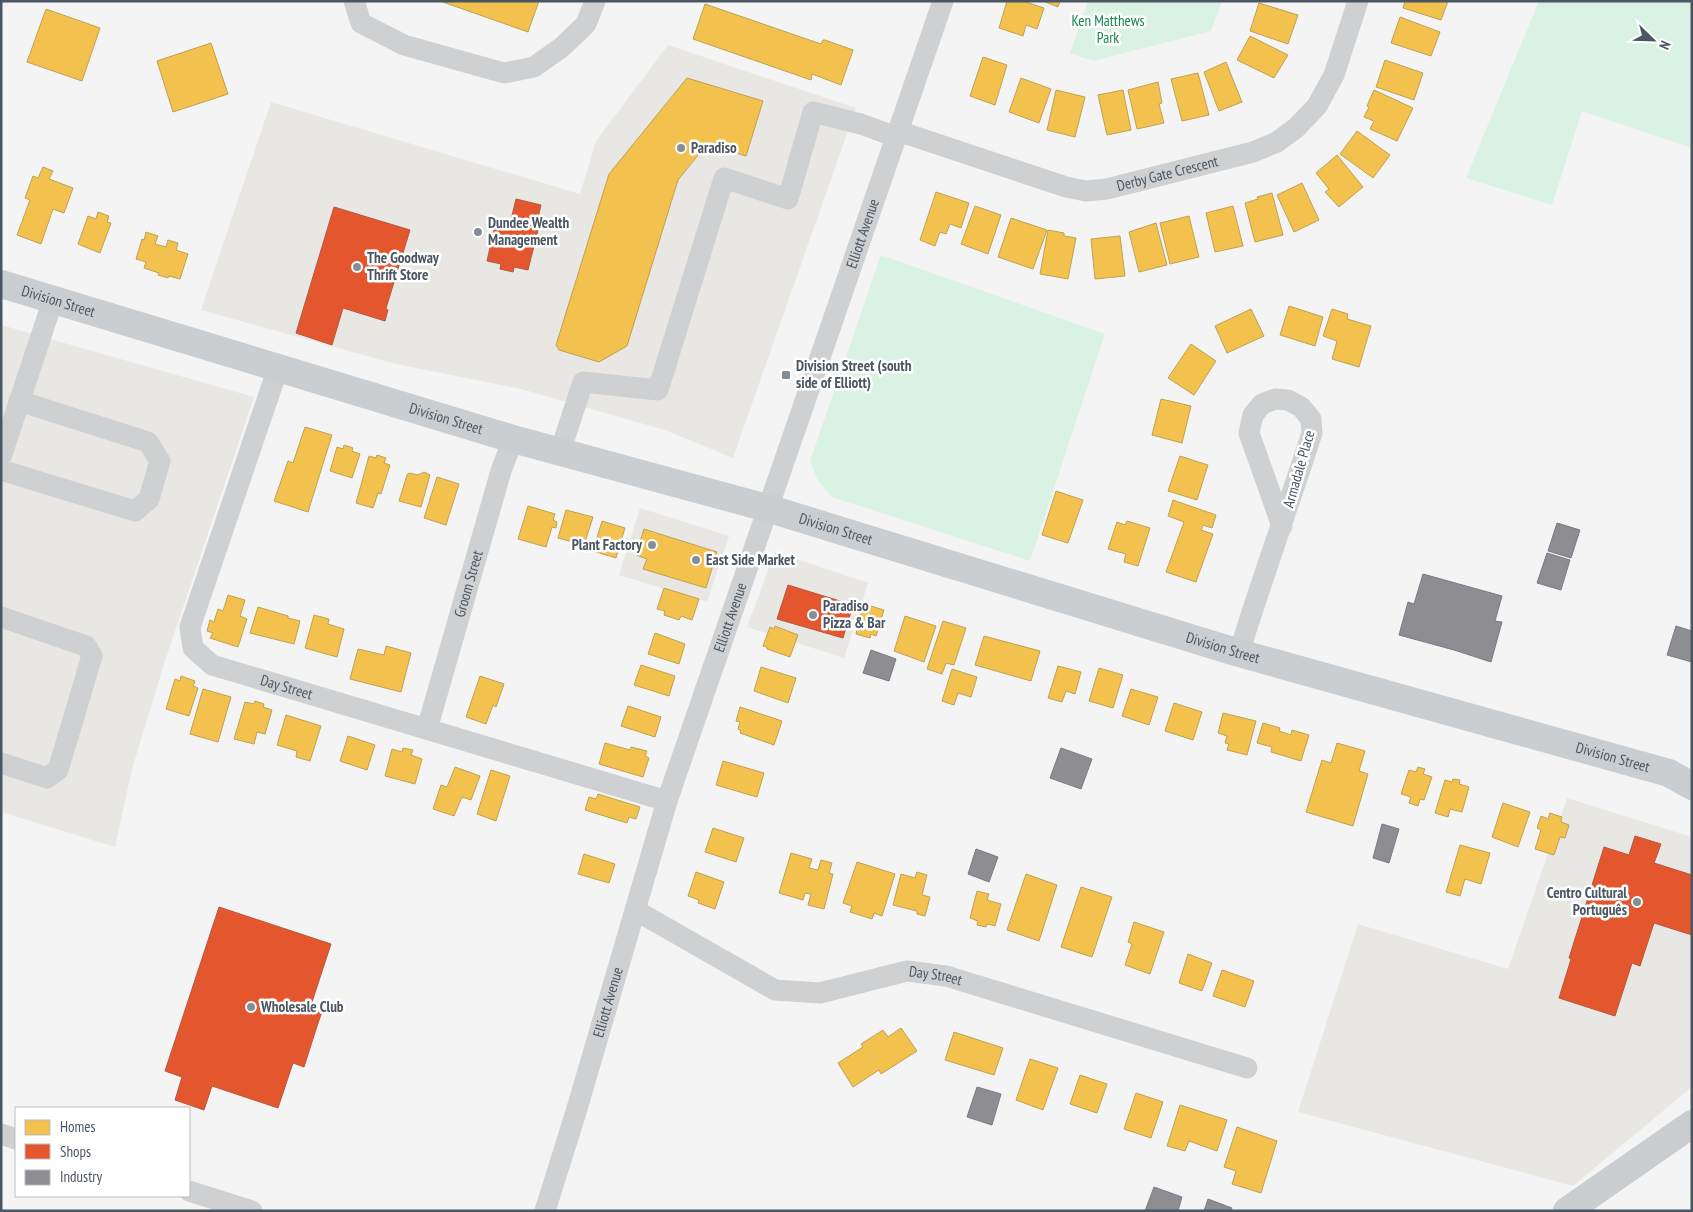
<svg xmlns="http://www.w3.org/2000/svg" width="1693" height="1212" viewBox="0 0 1693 1212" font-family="'PT Sans Narrow',sans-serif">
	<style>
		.commercial { fill: #e8e7e3 }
		.green { fill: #d9f2e3 }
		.homes { fill: #f2c14e; stroke: #c0a154 }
		.shops { fill: #e4572e; stroke: #b6573d }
		.industry { fill: #8d8d92; stroke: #797c83 }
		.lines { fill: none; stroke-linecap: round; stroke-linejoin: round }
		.minor { stroke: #ced0d2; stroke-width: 21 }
		.major { stroke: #caced1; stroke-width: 28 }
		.poi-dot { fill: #868d94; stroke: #fff; stroke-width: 2 }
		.labels { text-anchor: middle; stroke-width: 5; stroke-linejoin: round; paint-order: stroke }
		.park-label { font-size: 15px; fill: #17864f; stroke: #fff }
		.poi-label { font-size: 15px; font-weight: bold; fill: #4a5661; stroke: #fff; text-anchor: start }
		.street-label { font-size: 15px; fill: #4a5661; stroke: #fff }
	</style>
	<rect width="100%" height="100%" fill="#f4f4f4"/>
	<path class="commercial" d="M668 45 856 108 733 458 665 430 521 389 396 364 201 310 271 102 580 194 596 141Z
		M1 325 254 397 164 664 132 769 115 847 1 812Z
		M640 508 729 536 707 602 619 575Z
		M775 552 868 583 844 658 747 627Z
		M1567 798 1692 837V1087L1573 1186 1298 1112 1358 924 1508 969Z"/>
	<path class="green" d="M1088 1H1222L1211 31 1093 61 1070 53Z
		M1539 1H1692V148L1582 111 1552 205 1466 178Z
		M881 255 1105 334 1030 561 832 497 818 481 810 461Z"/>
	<path class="homes" d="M440 1H539L528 32Z
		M1007 1H1023L1044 8 1037 29 1026 25 1023 36 999 28Z
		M1043 1H1060L1058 7Z
		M1405 1H1448L1441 20 1403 8Z
		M1259 3 1298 15 1288 44 1250 31Z
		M705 4 821 44 823 40H825L853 50 841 85 812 74 811 80 693 39Z
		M46 9 100 28 82 81 27 62Z
		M1400 17 1440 32 1431 56 1391 43Z
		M1250 36 1288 55 1274 78 1237 60Z
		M211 43 228 94 173 112 157 61Z
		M983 57 1007 65 995 105 970 96Z
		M1385 60 1423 73 1414 100 1376 87Z
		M1226 62 1242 102 1219 111 1204 72Z
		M1198 73 1209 115 1182 121 1171 79Z
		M687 78 763 101 746 156 707 144 678 180 627 346 599 362 559 350 556 345 609 174Z
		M1021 78 1051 89 1039 123 1009 112Z
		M1158 82 1162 103 1159 104 1164 123 1137 129 1128 90Z
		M1056 90 1085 97 1075 137 1047 130Z
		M1123 90 1131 130 1107 135 1098 95Z
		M1374 90 1413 108 1397 141 1370 129 1374 121 1364 117 1369 107 1367 106Z
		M1357 131 1390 155 1373 178 1340 154Z
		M1337 155 1363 187 1339 207 1325 192 1329 189 1316 173Z
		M43 167 53 171 49 179 73 188 64 213 53 209 41 244 17 235 30 200 25 198 33 176 38 178Z
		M1302 183 1319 220 1294 232 1277 195Z
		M936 192 969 203 961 228 950 224 946 234 940 232 935 246 920 240Z
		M1272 193 1283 235 1255 242 1245 203 1258 199 1257 197Z
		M975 206 1001 215 988 254 961 244Z
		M1233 206 1243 246 1215 252 1206 213Z
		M98 212 109 216 107 222 111 223 100 253 78 244 88 216 96 219Z
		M1189 216 1199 257 1170 264 1160 223Z
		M1011 218 1047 230 1033 269 998 257Z
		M1156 223 1167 265 1139 272 1129 232Z
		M1048 230 1064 233V236L1076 238 1068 279 1040 274Z
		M146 232 158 236 155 244 166 247 168 240 178 243 176 250 188 254 180 279 169 276 168 278 158 275 159 273 144 268 146 262 136 259 142 239 144 240Z
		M1120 236 1125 276 1095 279 1091 239Z
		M1289 306 1323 317 1315 346 1280 335Z
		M1251 309 1264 336 1227 353 1215 326Z
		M1332 309 1348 314 1347 319 1371 326 1359 367 1332 359 1337 341 1323 336Z
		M1191 344 1216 361 1194 395 1168 378Z
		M1161 399 1191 406 1182 443 1152 435Z
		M305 427 332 435 308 512 274 501 288 461 293 463Z
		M344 445 353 448 352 451 360 454 352 478 330 471 337 447 343 449Z
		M377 455 386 458 384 463 390 465 381 494 378 493 373 508 356 503 369 456 376 458Z
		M1180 456 1208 465 1197 500 1168 491Z
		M424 472 430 475 421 507 399 501 407 475 409 473 418 475Z
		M437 477 459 484 446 525 424 518Z
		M1056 491 1083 500 1068 543 1042 535Z
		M1173 500 1216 515 1212 528 1203 525 1201 530 1213 534 1196 582 1166 572 1184 522 1168 516Z
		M528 506 555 514 553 520 557 522 556 528 552 527 546 547 518 539Z
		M566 510 593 517 584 545 558 538Z
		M602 521 625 528 616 558 593 551Z
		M1127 521 1150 528 1138 566 1124 562 1126 554 1108 549 1117 522 1125 525Z
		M644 529 717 552 706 588 643 569 647 559 636 555Z
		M664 588 699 599 692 620 681 616 679 620 664 615 665 611 657 609Z
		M228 595 245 600 240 616 247 619 238 647 210 638 213 633 207 631 210 620 214 622 218 609 223 611Z
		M864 604 884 610 876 636 871 634 870 638 856 634 857 629H856Z
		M258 607 288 616V618L300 621 294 644 250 633Z
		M314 615 329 619 328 624 344 629 337 657 305 648Z
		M905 616 936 626 924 662 894 651Z
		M943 621 966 628 954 665 946 663 942 674 927 669Z
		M775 626 798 635 790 657 767 649V647L763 646 770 627 774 629Z
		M655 633 685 644 679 664 648 654Z
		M984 636 1040 651 1031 681 975 665Z
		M386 646 411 653 401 692 350 679 358 649 384 655Z
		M641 665 675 676 669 696 634 685Z
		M1058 666 1081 672 1075 694 1066 691 1062 702 1048 698Z
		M761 667 796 678 788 703 754 691Z
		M1099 668 1123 675 1113 708 1089 701Z
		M952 669 977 677 971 697 958 693 954 705 942 701Z
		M181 676 195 681 193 686 198 688 189 716 166 709 175 679 180 681Z
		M480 676 504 684 496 707 493 705 486 724 466 717Z
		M203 689 231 697 218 742 190 734Z
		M1131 689 1158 697 1149 725 1122 716Z
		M255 701 264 704 263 707 272 710 265 734 257 732 254 744 234 739 245 702 254 704Z
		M1174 703 1202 712 1193 740 1165 731Z
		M628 706 661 717 655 737 621 726Z
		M740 707 782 721 774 745 740 733 741 731 738 729 740 722 736 721Z
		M1223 713 1256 721 1247 755 1227 750 1229 744 1225 743 1227 736 1218 733Z
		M286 715 321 726 310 761 296 757 297 751 277 745Z
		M1263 723 1280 728 1279 731 1291 735 1292 730 1309 735 1301 761 1271 752 1272 747 1257 743Z
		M348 736 375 745 367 770 340 761Z
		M605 743 630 750 631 747 647 751 645 756 649 758 643 777 599 764Z
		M1337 743 1365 751 1359 771 1368 774 1353 826 1306 812 1322 760 1331 763Z
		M403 748 413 750 411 755 422 759 415 784 385 776 392 749 402 752Z
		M723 761 764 773 757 797 716 785Z
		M455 767 480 776 471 800 462 797 454 816 433 809 441 785 447 787Z
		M1418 767 1425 769 1423 774 1432 777 1424 800 1420 799 1418 806 1409 803 1411 797 1401 794 1409 770 1416 772Z
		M491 770 510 776 496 821 477 814Z
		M1453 779 1460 780 1459 784 1469 787 1462 812 1450 809 1448 817 1435 813 1445 780 1452 782Z
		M598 794 640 807 636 819 629 817 627 823 585 810 589 797 596 799Z
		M1503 803 1530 812 1518 847 1492 837Z
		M1550 813 1562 817 1561 822 1569 825 1565 838 1560 837 1554 855 1535 849 1541 830 1537 828 1541 816 1548 819Z
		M713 828 744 838 736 862 705 852Z
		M1460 845 1490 853 1481 884 1465 879 1460 896 1446 892Z
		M791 853 812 859 809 868 818 870 821 860 832 863 829 873 833 874 824 909 808 905 811 894 805 893 803 900 779 893Z
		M584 854 615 864 609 883 578 874Z
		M857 862 895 874 882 916 874 913 872 919 850 912 852 906 843 903Z
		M696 872 724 882 715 909 698 903 699 900 688 896Z
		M917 872 927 875 922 895 930 897 925 916 917 914V911L893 905 901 874 915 878Z
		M1026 874 1057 885 1039 941 1007 930Z
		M1081 887 1112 897 1092 957 1061 947Z
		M977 891 989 894 987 900 1001 904 995 926 987 924 986 927 977 925 978 921 970 918Z
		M1134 922 1164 932 1150 974 1125 965 1132 944 1128 942Z
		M1188 954 1212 963 1202 991 1179 983Z
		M1222 970 1254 981 1245 1007 1213 996Z
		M901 1028 917 1051 881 1074 879 1070 853 1087 838 1063 863 1047 861 1044 883 1030 888 1037Z
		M954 1032 1003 1048 994 1075 945 1060Z
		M1030 1059 1058 1068 1043 1110 1016 1100Z
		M1080 1075 1107 1084 1097 1113 1070 1104Z
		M1136 1093 1163 1102 1151 1138 1124 1129Z
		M1180 1105 1227 1120 1217 1151 1189 1141 1185 1151 1167 1146Z
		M1237 1127 1277 1141 1261 1193 1232 1184 1236 1171 1224 1167Z"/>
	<path class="shops" d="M516 199 541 205 535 230H538L528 270 514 267 513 272 500 269 501 264 487 261 496 221 510 224Z
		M334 207 410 230 387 305 386 309 388 310 385 321 343 308 332 345 296 333Z
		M788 585 853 605 843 638 777 619Z
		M1635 836 1661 844 1654 863 1692 875V935L1654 923 1640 966 1632 963 1615 1016 1559 998 1571 959 1569 958 1604 847 1629 855Z
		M219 907 331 944 311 1005 323 1009 318 1023 304 1067 293 1063 278 1108 212 1086 204 1110 175 1100 182 1077 165 1071Z"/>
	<path class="industry" d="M1557 523 1580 530 1571 558 1548 551Z
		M1547 553 1570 560 1561 590 1537 583Z
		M1423 574 1502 596 1495 621 1502 622 1491 662 1454 650 1399 635 1408 602 1414 604Z
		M1676 626 1692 631V662L1667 655Z
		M871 650 896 659 889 681 863 673Z
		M1061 748 1092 759 1081 789 1050 778Z
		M1382 824 1399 829 1389 863 1373 858Z
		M976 849 998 857 989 882 968 874Z
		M977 1087 1001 1094 992 1125 967 1117Z
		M1154 1187 1182 1197 1178 1211H1145Z
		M1208 1199 1232 1208 1231 1211H1204Z"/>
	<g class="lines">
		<g class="minor">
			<path d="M354 1 361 23 404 45 504 73 534 67 562 47 586 24 595 1"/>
			<path id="s1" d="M898 131 1066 187 1086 191 1107 189 1253 152 1277 142 1296 128 1317 106 1334 75 1358 1"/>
			<path id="s2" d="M278 368 190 627 193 648 212 665 667 801"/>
			<path d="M560 452 583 382 658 390 724 178 788 199 813 112 861 124 896 137"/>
			<path d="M1 457 53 300"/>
			<path d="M1 470 135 511 149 499 160 461 148 442 19 401"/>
			<path d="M1 617 86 646 92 656 58 770 47 778 1 763"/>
			<path d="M1239 653C1262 579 1288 507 1312 433L1311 419 1301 407 1288 400 1275 399 1262 404 1253 415 1249 433 1282 526"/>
			<path id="s3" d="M427 729 501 471 513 439"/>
			<path id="s4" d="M635 910 775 990 820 993 907 971 946 976 1247 1068"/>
			<path d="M1 1134 16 1139"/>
			<path d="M189 1191 252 1211"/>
			<path id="s5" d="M545 1211 576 1112 667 801 943 1"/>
		</g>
		<g class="major">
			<path id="s6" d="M1 284 513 439 767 508 1239 653 1669 773 1692 786"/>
			<path d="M1567 1211 1692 1124"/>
		</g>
	</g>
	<g class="poi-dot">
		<circle cx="681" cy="148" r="5"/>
		<circle cx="478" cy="232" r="5"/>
		<circle cx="357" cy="267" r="5"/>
		<rect x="781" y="370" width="10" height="10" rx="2.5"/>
		<circle cx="652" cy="545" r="5"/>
		<circle cx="696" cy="560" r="5"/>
		<circle cx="813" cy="615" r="5"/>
		<circle cx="1637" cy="902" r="5"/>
		<circle cx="251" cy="1007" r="5"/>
	</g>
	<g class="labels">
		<g class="park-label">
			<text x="1108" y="26">Ken Matthews<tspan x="1108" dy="17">Park</tspan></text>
		</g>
		<g class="poi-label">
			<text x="691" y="153">Paradiso</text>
			<text x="488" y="228">Dundee Wealth<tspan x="488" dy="17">Management</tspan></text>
			<text x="367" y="263">The Goodway<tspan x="367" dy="17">Thrift Store</tspan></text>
			<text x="796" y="371">Division Street (south<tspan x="796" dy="17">side of Elliott)</tspan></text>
			<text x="642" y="550" text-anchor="end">Plant Factory</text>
			<text x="706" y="565">East Side Market</text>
			<text x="823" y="611">Paradiso<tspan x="823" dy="17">Pizza &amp; Bar</tspan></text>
			<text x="1627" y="898" text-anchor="end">Centro Cultural<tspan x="1627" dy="17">Português</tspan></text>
			<text x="261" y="1012">Wholesale Club</text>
		</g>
		<g class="street-label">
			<text dy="5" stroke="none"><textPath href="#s1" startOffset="281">Derby Gate Crescent</textPath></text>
			<text dy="5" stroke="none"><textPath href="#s5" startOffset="1028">Elliott Avenue</textPath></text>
			<text dy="5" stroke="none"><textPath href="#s6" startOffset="60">Division Street</textPath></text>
			<text dy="5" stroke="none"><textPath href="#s6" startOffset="465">Division Street</textPath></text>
			<text transform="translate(1299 469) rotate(-74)" y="5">Armadale Place</text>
			<text dy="5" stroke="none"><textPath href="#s6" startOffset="870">Division Street</textPath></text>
			<text dy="5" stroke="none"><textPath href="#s3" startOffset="151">Groom Street</textPath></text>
			<text dy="5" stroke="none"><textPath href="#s5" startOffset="622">Elliott Avenue</textPath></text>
			<text dy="5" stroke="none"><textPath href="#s6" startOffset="1275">Division Street</textPath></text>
			<text dy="5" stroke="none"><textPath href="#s2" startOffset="398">Day Street</textPath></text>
			<text dy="5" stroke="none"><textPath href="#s6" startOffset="1680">Division Street</textPath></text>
			<text dy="5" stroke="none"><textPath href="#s4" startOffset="325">Day Street</textPath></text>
			<text dy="5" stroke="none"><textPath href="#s5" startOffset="218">Elliott Avenue</textPath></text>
		</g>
	</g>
	<rect width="1693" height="1212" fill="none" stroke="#4a5661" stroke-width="5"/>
	<rect x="15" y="1107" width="175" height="90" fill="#ffffff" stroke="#b7bbc0"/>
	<rect x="25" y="1120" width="25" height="15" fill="#f2c14e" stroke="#b7bbc0"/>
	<text x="60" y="1132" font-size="15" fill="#4a5661">Homes</text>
	<rect x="25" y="1144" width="25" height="15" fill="#e4572e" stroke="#b7bbc0"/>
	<text x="60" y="1157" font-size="15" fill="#4a5661">Shops</text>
	<rect x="25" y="1170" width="25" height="15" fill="#8d8d92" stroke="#b7bbc0"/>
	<text x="60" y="1182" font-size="15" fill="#4a5661">Industry</text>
	<g transform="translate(1653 40) rotate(113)" stroke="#ffffff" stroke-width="4" paint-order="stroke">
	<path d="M0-4L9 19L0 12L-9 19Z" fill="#4a5661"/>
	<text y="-8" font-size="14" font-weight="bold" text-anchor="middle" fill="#4a5661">N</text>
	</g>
</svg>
